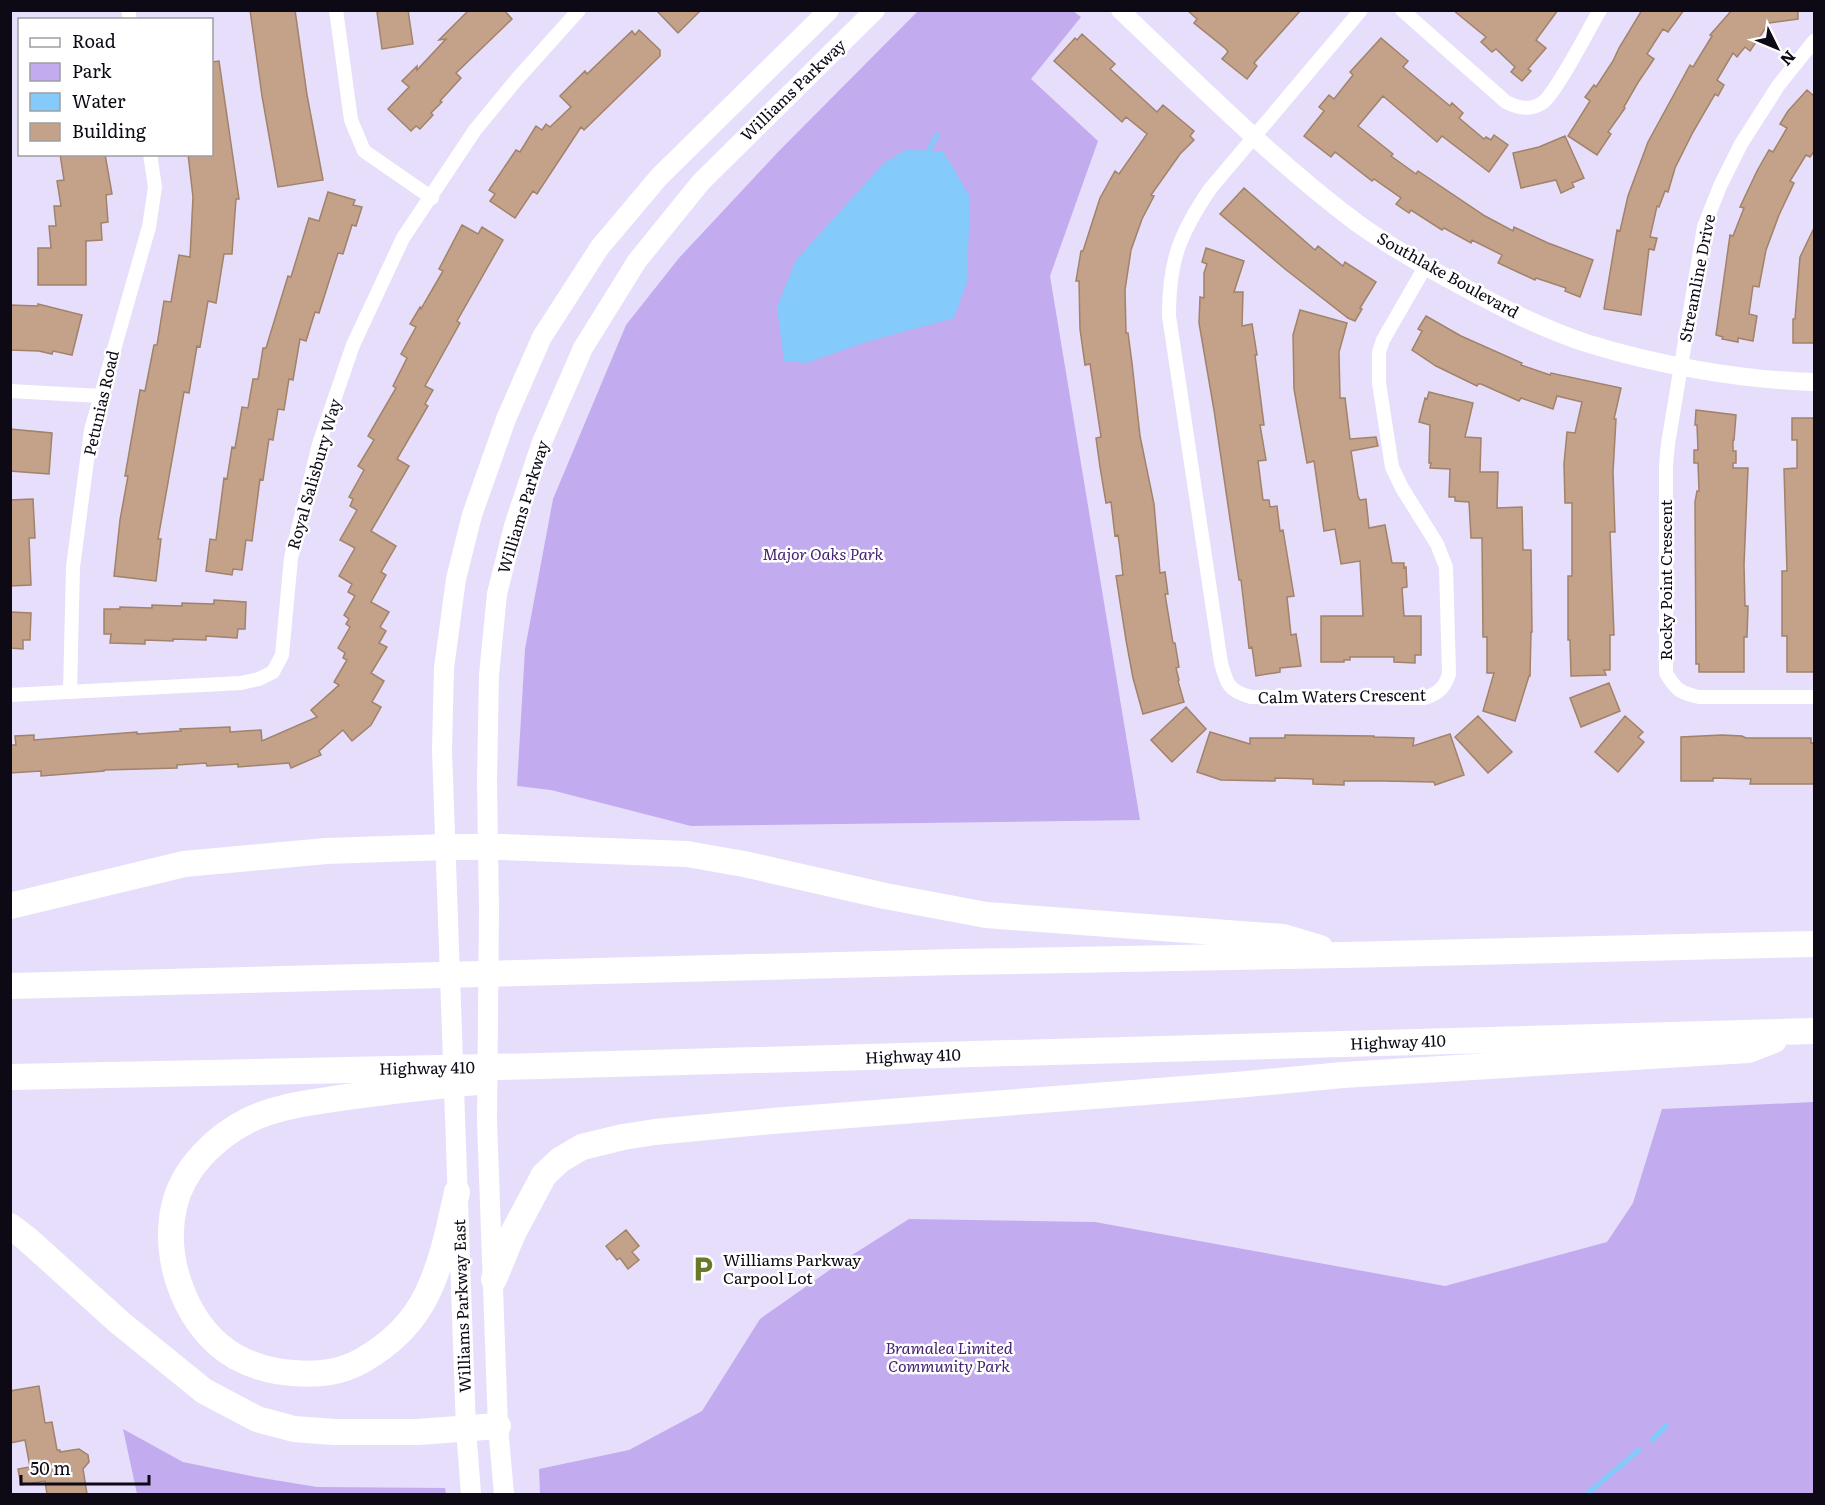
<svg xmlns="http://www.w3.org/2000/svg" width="1825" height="1505" viewBox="0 0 1825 1505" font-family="Literata,serif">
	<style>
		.green { fill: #c2abee }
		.water { fill: #84cafa }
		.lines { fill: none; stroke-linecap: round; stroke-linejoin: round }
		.stream { stroke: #84cafa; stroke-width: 5 }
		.building { fill: #c3a289; stroke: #a1826a; stroke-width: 1.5 }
		.minor { stroke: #fff; stroke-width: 14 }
		.tertiary { stroke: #fff; stroke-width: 18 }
		.secondary { stroke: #fff; stroke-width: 20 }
		.motorway { stroke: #fff; stroke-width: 26 }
		.labels { text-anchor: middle; stroke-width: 5; stroke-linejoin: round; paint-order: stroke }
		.street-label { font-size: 16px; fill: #0d0915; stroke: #fff }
		.park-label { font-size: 16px; font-style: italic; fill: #452371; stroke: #fff }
		.poi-label { font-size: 16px; fill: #0d0915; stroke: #fff; text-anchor: start }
	</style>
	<rect width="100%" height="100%" fill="#e7defc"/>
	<path class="green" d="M918 11H1073L1081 17 1031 79 1098 141 1050 276 1140 820 691 826 551 790 517 786 525 649 553 499 626 325 679 258 778 152Z
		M1814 1102V1494H540L539 1469 629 1450 702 1411 760 1319 841 1262 909 1219 1095 1222 1445 1286 1607 1242 1633 1203 1662 1109Z
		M123 1429 183 1462 256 1477 317 1487 445 1488 446 1494H137Z"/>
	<path class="water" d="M906 150 943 151 970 197 967 282 954 318 866 342 806 363 784 361 777 307 796 260 884 163Z"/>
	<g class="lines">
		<path class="stream" d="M925 157 937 135
			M1652 1440 1666 1426
			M1587 1494 1639 1450"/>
	</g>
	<path class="building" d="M250 10H295L307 95 323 180 278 187 262 96Z
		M386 10H408L413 44 382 49 377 12Z
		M469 10H504L512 19 456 73 461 78 440 101 442 102 431 113 433 115 420 129 416 126 411 131 388 109 409 87 402 81 417 66V70L446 39 439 40Z
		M656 10H701L678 33Z
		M1187 10H1301L1254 63 1257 66 1247 79 1222 59 1228 52 1226 49 1194 23 1197 19Z
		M1453 10H1558L1536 40 1546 48 1528 69 1531 71 1522 81 1511 72 1515 67 1496 49 1492 52 1481 42 1486 37Z
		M1642 10H1684L1668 32 1663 29 1647 54 1654 59 1639 81 1624 107 1625 108 1608 132 1611 134 1597 155 1568 136 1590 101 1585 97 1594 85 1596 87 1613 61 1619 48Z
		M1732 10H1798V19L1769 23 1750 51 1745 47 1737 57 1733 53 1717 80 1724 85 1718 96 1715 94 1693 132 1675 168 1668 192 1665 191 1659 207 1657 206 1650 237 1657 238 1654 250 1649 249 1641 315 1604 309 1617 230 1620 231 1628 196 1648 142 1690 65 1693 67 1712 36 1710 35Z
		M639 30 660 50V56L584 130 581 127 537 194 533 191 515 218 490 201 495 194 489 190 516 150 520 152 536 126 542 130 546 124 550 127 571 107 560 96 585 71 587 74 632 31 635 35Z
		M1082 34 1115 64 1110 69 1157 112 1163 105 1194 131 1190 136 1194 140 1180 154 1151 195 1154 196 1142 219 1131 250 1125 290 1126 333H1128L1132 363 1140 436 1154 504 1160 573 1165 572 1168 594H1165L1173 643H1175L1179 667 1176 668 1179 680 1178 681 1184 702 1143 714 1133 678 1126 640 1116 576 1123 575 1120 549 1118 535 1115 536 1111 502 1106 503 1100 467 1096 438 1101 437 1090 364 1085 365 1080 329 1079 281H1076L1081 251H1083L1100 198 1115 171 1119 174 1147 134 1126 117 1122 122 1054 61 1075 38 1077 40Z
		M1381 38 1408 61 1403 67 1450 106 1452 103 1463 113 1459 118 1484 139 1486 137 1491 140 1494 135 1508 145 1489 172 1442 136 1437 142 1383 96 1358 126 1393 154 1391 156 1416 174 1418 171 1485 216 1513 231 1514 227 1548 243 1593 260 1580 297 1565 291 1566 288 1536 278 1535 280 1498 263 1502 255 1472 240 1471 243 1444 228 1442 230 1411 210 1409 213 1396 204 1401 198 1374 179 1372 181 1335 152 1331 157 1304 136 1324 111 1319 107 1329 95 1334 99 1353 75 1350 72Z
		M219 61 239 199H236L232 254H224L216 303 208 301 200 347 197 346 189 393 184 392 158 539H161L156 581 114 576 120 520 128 476H125L140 390 145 391 154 345H157L164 301 171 302 179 255 190 257 193 197 188 154H212V62Z
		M1807 90 1815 97V150L1810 157 1806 155 1790 181 1794 183 1779 215 1766 250 1759 287 1753 286 1749 314 1757 316 1753 341 1738 338V342L1722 339 1723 337 1716 335 1730 235 1733 236 1744 208 1740 207 1757 171 1769 150 1773 152 1787 128 1780 124 1788 111Z
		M1565 136 1584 178 1572 183 1574 187 1561 193 1556 180 1521 188 1513 153 1539 147Z
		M60 154H105L112 194 106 195 108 222 101 223 102 240 86 241V285H38V248H51L49 226H56L54 206H61L57 181 64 180Z
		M1244 188 1315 250 1318 246 1343 266 1345 262 1376 282 1360 308 1362 309 1355 321 1348 318 1285 269 1220 214Z
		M328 192 355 200 353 205 362 207 356 226 352 225 343 254 338 253 319 313 315 312 306 341 300 339 293 380 289 379 284 410 278 409 273 440 269 439 263 480 260 479 252 541 246 540 242 570 233 569 232 575 206 571 210 539 216 540 224 478 227 479 232 447 235 448 242 407 248 408 253 379H258L263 348H266L288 276 291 277 309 218 319 221Z
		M462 225 478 234 482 227 503 240 457 321 460 323 425 386 433 390 425 404 428 406 397 459 409 466 371 531 396 546 381 572 386 575 371 602 389 612 380 627 386 631 379 643 387 647 371 673 384 681 372 702 381 707 371 725 352 741 343 730 319 751 321 755 291 768 289 763 238 767V764L207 766 206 763 177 765V768L104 770V771L41 776V771L10 773V745H16L15 736 34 735V740L137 732V734L181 731 180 729 230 727V732L261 730 262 741 317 717 311 710 339 685 334 682 347 660 343 658 345 653 338 648 350 627 346 624 349 619 344 615 355 596 348 592 352 584 339 576 355 548 340 540 357 510 350 506 353 499 349 497 364 470 358 466 374 440 368 436 396 388 393 386 407 358 401 354 416 327 410 324 420 307 421 309 443 271 439 269Z
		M1815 226V343H1793V319H1795L1800 257Z
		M1206 248 1244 261 1234 292H1243L1242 326 1252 324 1257 355H1255L1264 425H1260L1266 460 1258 461 1263 500H1269L1270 507 1277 506 1280 531 1283 530 1294 596 1287 597 1291 635 1296 634 1301 666 1280 668V672L1256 676 1252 647 1249 648 1241 580H1239L1214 410 1199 323 1200 297 1204 298V273L1207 264 1202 262Z
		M38 304 82 315 72 355 53 351 52 354 39 351 10 350V305L38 306Z
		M1300 310 1347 323 1339 352 1340 398H1345L1350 439 1376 437 1378 446 1351 451 1358 496 1360 500 1366 499 1369 528 1385 525 1392 563H1404V568L1406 567 1407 587 1402 588 1404 616H1421V655H1415V663L1394 662V657H1350V660H1344V662H1321V616H1363L1360 561 1341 564 1335 529 1324 531 1314 461 1307 463 1294 389 1293 335Z
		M1426 316 1461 336 1522 363 1521 365 1550 375 1551 373 1621 388 1614 419H1616L1613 472 1615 532H1610L1614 635H1610V670H1604L1606 675 1571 676 1570 640H1568V576H1572V503H1565L1564 464 1567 432 1575 433 1582 402 1557 396 1553 409 1521 398 1519 401 1481 384H1478L1477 386 1436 366 1412 350 1422 331 1418 329Z
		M1429 392 1473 403 1465 437 1481 438 1480 472H1498L1497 508 1522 507 1523 550H1531L1532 632H1531L1530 676H1529L1515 721 1483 711 1494 673H1487V637H1483L1482 538H1471L1469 502 1455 501V497H1449L1450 469 1430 468 1431 463H1429L1430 425 1419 422 1425 398 1427 399Z
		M1696 410 1736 415 1734 440H1733V451H1736V463H1733V468H1748L1744 565 1745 606H1748L1747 637H1744V672H1699V664H1696L1695 502 1697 491H1699L1698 463H1694V450H1698L1697 425H1695Z
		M1792 418H1815V672H1787V636H1782V571H1787L1784 469 1797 468V440H1792Z
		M10 429 52 433 49 474 10 471Z
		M33 499 35 538H29L31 585 10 586V500Z
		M214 600 246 602 245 629H238L237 638 206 636V640L173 639V641L145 640V644L110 643 111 634H104V609H120V607L152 608V605L182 606V603L214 604Z
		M10 612 31 613 30 640H23V649L10 648Z
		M1609 683 1620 711 1581 727 1570 698Z
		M1186 707 1206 729 1172 762 1151 740Z
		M1478 716 1512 752 1488 773 1455 737Z
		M1625 716 1643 732 1638 737 1644 742 1618 772 1595 752Z
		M1210 732 1250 744V738H1285V735L1374 736V737L1414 738 1413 746 1450 734 1464 775 1435 785 1434 782 1384 781H1344V785L1313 784V779L1275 778V781L1221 780 1197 772Z
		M1722 735 1742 736 1746 738H1811V743H1815V784H1750L1751 779 1713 778V781H1681V737Z
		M626 1230 639 1246 632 1252 639 1260 628 1269 620 1258 617 1260 606 1246Z
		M39 1386 45 1423 52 1422 57 1450H60V1452L79 1449 88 1455 89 1462 83 1469 87 1494H47L45 1481 21 1485 18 1469 30 1467 25 1440 10 1443V1391Z"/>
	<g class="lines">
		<path class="minor" d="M128 10 130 20
			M336 10 351 120 364 151 432 198
			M1361 10 1210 189C1179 235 1169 261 1169 316L1221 663C1227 685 1229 691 1251 697L1425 698C1439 693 1445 687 1449 674L1446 567 1437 544 1402 488 1392 467 1379 383V352L1383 340 1425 267
			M1402 10 1506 102C1518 108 1530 111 1542 103 1556 94 1589 28 1600 10
			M1814 41 1778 86 1741 144 1720 186 1704 227 1668 444 1666 465V673C1676 690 1680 693 1699 697H1814
			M10 391 100 396
			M70 692 73 567 91 430 149 227 155 187 150 154
			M10 695 241 683 259 679 273 672 282 655 291 558 319 444 353 345 403 238 475 130 517 79 579 10"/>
		<path class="tertiary" d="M1120 10C1197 83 1272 159 1357 223 1389 246 1424 266 1458 284 1500 307 1541 328 1586 343 1656 365 1741 380 1814 382"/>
		<path class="secondary" d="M471 1494 466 1429 442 750 444 668 456 579 472 515 506 419 542 337 600 247 659 177 829 10
			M504 1494 498 1426 487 1121 489 910 487 781 489 675 497 594 514 526 542 442 583 348 637 261 701 182 875 10"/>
		<path class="motorway" d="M10 906 184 864 326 851 446 847H503L687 854 744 864 885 896 986 915 1283 937 1320 948
			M10 986 956 962 1343 955 1814 944
			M10 1077 540 1066 1814 1031
			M457 1192C449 1228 442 1264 426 1296 412 1324 389 1345 363 1360 341 1373 318 1375 293 1373 274 1372 253 1366 236 1357 187 1329 162 1261 174 1207 182 1169 215 1137 249 1120 273 1108 301 1104 327 1100 377 1092 427 1087 476 1082
			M10 1226 27 1239 119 1322 204 1391 257 1419 294 1429 334 1432H418L498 1426
			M494 1279 513 1233 544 1175 560 1160 582 1147 623 1137 655 1132 772 1121 1236 1085 1343 1075 1748 1050 1774 1040"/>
	</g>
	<defs>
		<g id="parking-bare" transform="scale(2.07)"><path d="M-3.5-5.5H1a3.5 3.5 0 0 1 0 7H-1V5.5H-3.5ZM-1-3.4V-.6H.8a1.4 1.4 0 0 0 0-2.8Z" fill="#697928" stroke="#fff" stroke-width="2.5" paint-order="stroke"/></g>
	</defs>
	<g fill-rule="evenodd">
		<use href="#parking-bare" x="703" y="1269"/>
	</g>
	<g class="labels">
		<g class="street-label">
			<text transform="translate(793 90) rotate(-44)" y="6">Williams Parkway</text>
			<text transform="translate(1448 275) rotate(29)" y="6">Southlake Boulevard</text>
			<text transform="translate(1697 278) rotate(-79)" y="6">Streamline Drive</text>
			<text transform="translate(101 403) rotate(-77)" y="6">Petunias Road</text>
			<text transform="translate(314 474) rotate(-74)" y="6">Royal Salisbury Way</text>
			<text transform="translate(523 507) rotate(-73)" y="6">Williams Parkway</text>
			<text transform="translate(1666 580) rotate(-90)" y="6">Rocky Point Crescent</text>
			<text transform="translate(1342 696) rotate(-1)" y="6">Calm Waters Crescent</text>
			<text transform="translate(1398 1042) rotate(-2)" y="6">Highway 410</text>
			<text transform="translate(913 1056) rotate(-2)" y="6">Highway 410</text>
			<text transform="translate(427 1068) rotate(-1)" y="6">Highway 410</text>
			<text transform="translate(462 1306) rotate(-92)" y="6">Williams Parkway East</text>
		</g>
		<g class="park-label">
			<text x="823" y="560">Major Oaks Park</text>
			<text x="949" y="1354">Bramalea Limited<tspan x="949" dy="18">Community Park</tspan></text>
		</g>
		<g class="poi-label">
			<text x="723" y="1266">Williams Parkway<tspan x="723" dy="18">Carpool Lot</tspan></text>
		</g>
	</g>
	<rect width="1825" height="1505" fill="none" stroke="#0d0915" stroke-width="24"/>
	<rect x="18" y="18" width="195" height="138" fill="#ffffff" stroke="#9e9da1" stroke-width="1.5"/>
	<rect x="30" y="38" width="30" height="9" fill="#ffffff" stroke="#9e9da1" stroke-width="1.5"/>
	<text x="72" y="48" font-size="18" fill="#0d0915">Road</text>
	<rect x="30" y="63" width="30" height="18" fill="#c2abee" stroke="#9e9da1" stroke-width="1.5"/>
	<text x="72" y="78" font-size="18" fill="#0d0915">Park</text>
	<rect x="30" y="93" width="30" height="18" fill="#84cafa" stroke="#9e9da1" stroke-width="1.5"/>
	<text x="72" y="108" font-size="18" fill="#0d0915">Water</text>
	<rect x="30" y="123" width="30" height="18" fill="#c3a289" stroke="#9e9da1" stroke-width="1.5"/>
	<text x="72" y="138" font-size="18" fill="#0d0915">Building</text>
	<g transform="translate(1777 48) rotate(133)" stroke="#ffffff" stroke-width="4.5" paint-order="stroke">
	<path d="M0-4.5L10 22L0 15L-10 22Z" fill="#0d0915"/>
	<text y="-9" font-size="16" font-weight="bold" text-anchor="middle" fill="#0d0915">N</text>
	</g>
	<path d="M21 1475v9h128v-9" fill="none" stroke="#0d0915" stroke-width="3"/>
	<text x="30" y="1475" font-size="18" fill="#0d0915" stroke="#ffffff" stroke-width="4.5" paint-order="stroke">50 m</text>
</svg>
